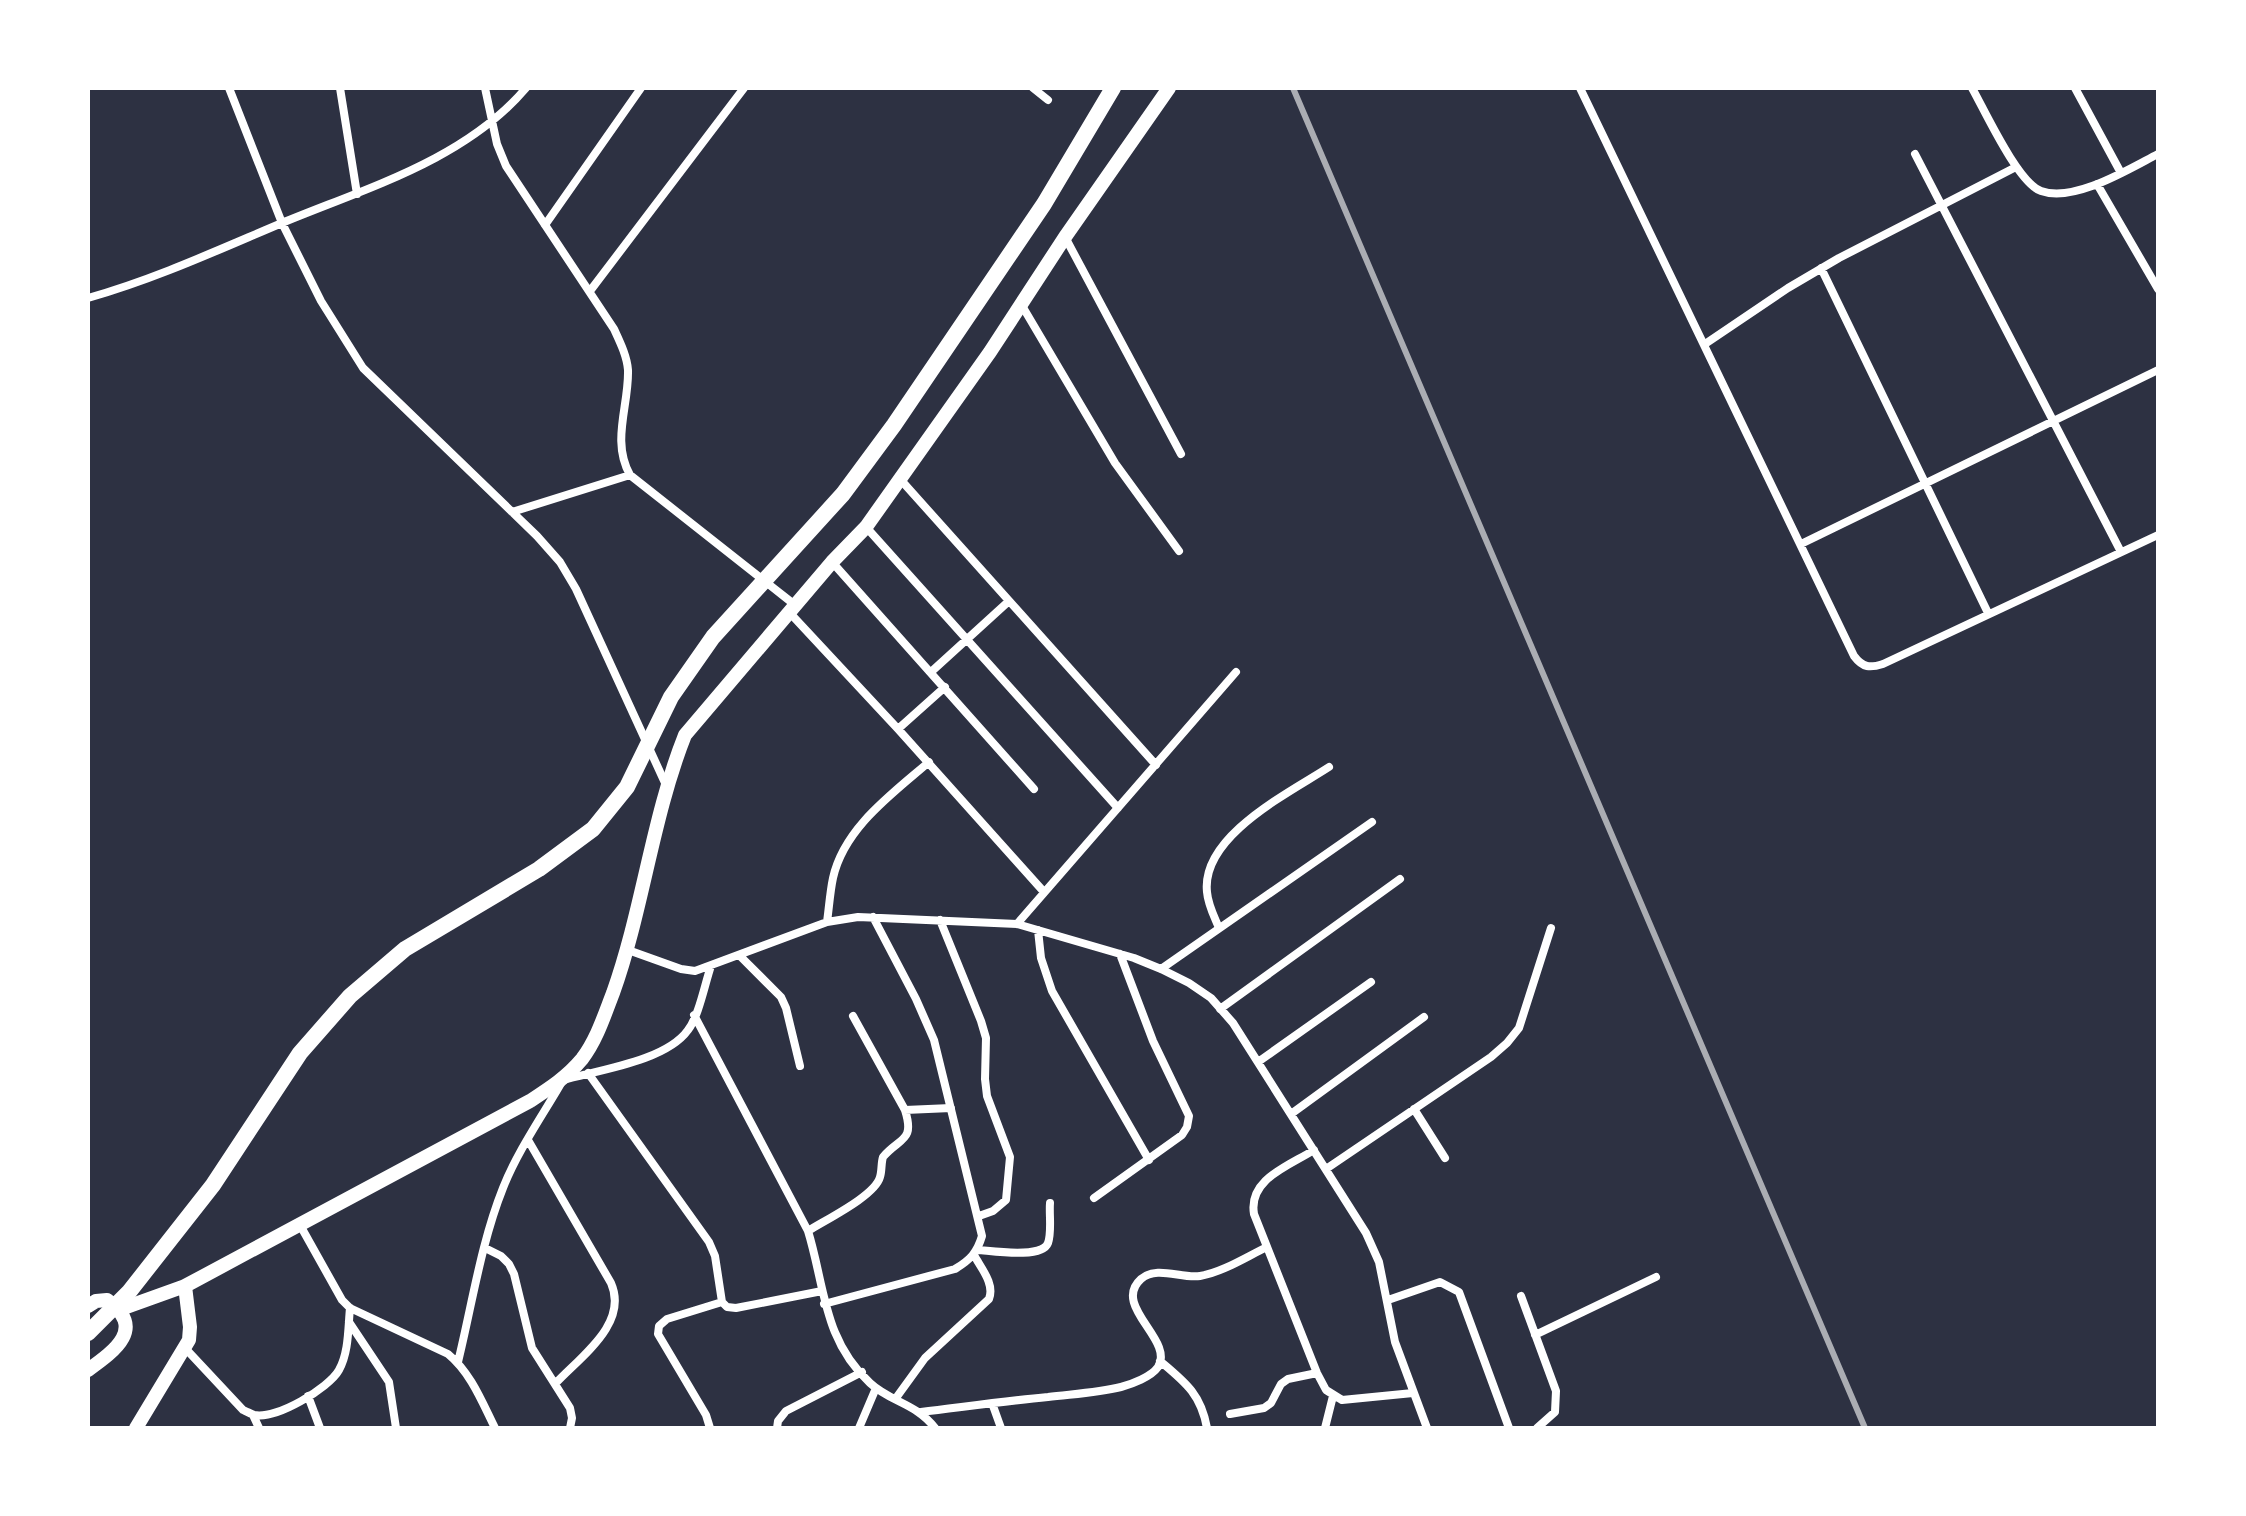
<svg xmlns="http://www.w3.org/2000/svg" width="2246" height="1516" viewBox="0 0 2246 1516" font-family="'Fira Sans Condensed',sans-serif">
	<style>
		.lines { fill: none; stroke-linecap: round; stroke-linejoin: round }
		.minor { stroke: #fff; stroke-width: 8 }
		.tertiary { stroke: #fff; stroke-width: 14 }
		.secondary { stroke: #fff; stroke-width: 16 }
		.rail { stroke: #abadb3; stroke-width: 6 }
	</style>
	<rect width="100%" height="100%" fill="#2d3142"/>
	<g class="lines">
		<path class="minor" d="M229 88 282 223 321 301 363 368 537 536 560 562 576 589 666 785
			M340 88 357 194
			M485 88 497 144 506 166 614 329C620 342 627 356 628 370 629 406 611 441 630 475L795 605
			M1033 88 1048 100
			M1580 88 1854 656C1863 668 1870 668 1883 664L2158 535
			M1972 88C1985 111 2018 183 2041 191 2074 203 2129 169 2158 154
			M2075 88 2121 173
			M1915 154 2121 552
			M2097 184 2158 289
			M545 225 641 88
			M1065 237 1181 454
			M1821 268 1988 613
			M590 291 744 88
			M88 298C155 279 218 250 282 223 366 188 465 160 526 88
			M1021 304 1115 463 1179 551
			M1705 344 1788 288 1839 258 2016 167
			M900 479 1156 765
			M512 512 630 475
			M866 527 1118 808
			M1801 544 2158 370
			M832 562 1034 789
			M789 612 898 729 1044 892
			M931 672 1009 601
			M898 729 945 687
			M940 920 981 1021 986 1038 985 1079 987 1096 1010 1157 1006 1200 993 1211 979 1216
			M827 922C829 908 830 892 833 878 844 828 892 794 929 762
			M1017 924 1236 672
			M1219 928C1214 916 1208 905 1207 892 1201 836 1289 793 1329 767
			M1038 930 1041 958 1052 991 1149 1160
			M628 950 681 969 695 971 827 922 858 917 1017 924 1134 958 1161 969 1189 983 1211 998 1233 1023 1366 1233 1379 1262 1395 1342 1427 1428
			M739 955 781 997 786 1008 800 1066
			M1161 969 1372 822
			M1220 1009 1400 879
			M694 1015 808 1231C825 1286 823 1340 870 1383 890 1402 916 1403 935 1428
			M1258 1062 1371 982
			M588 1073 709 1242 715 1256 722 1302 727 1307 736 1308 822 1291
			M1414 1109 1445 1158
			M905 1110 951 1108
			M1291 1114 1424 1017
			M528 1140 611 1283C629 1324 580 1357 555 1384
			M1314 1150C1289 1166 1248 1179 1254 1214L1317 1373 1326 1390 1342 1400 1413 1393
			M1326 1169 1491 1057 1507 1043 1519 1028 1551 928
			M1094 1198 1182 1135 1187 1127 1189 1116 1153 1041 1120 954
			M300 1225 342 1300 350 1308 448 1354C471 1373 482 1402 495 1428
			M808 1231C825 1220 875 1196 880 1177 882 1171 881 1163 883 1157 900 1137 915 1142 905 1110L853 1016
			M485 1248 501 1256 509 1264 514 1274 532 1348 570 1408 572 1418 570 1428
			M978 1250C993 1251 1042 1259 1048 1243 1052 1232 1049 1215 1050 1203
			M1521 1296 1556 1391 1555 1412 1537 1428
			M1388 1300 1440 1282 1459 1292 1509 1428
			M824 1304 955 1269C970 1260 977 1253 982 1236L934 1040 916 999 873 917
			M349 1322 389 1382 396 1428
			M1535 1335 1656 1277
			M185 1348 243 1410C245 1411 252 1414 254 1415 276 1420 329 1388 339 1370 349 1352 348 1328 350 1308
			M1160 1361C1185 1382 1201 1394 1207 1428
			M458 1362C472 1305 481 1243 503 1188 518 1150 543 1115 563 1080 599 1070 666 1061 688 1030 699 1016 705 983 711 966
			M308 1396 320 1428
			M896 1398 925 1358 989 1299C995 1284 981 1268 974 1255
			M992 1403 1001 1428
			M921 1412C963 1407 1005 1401 1048 1397 1072 1394 1097 1393 1121 1387 1132 1384 1151 1377 1158 1367 1175 1340 1111 1306 1141 1279 1157 1265 1181 1279 1200 1276 1223 1272 1246 1257 1267 1247
			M1230 1414 1264 1408 1271 1403 1281 1384 1288 1379 1317 1373
			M253 1415 259 1428
			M710 1428 706 1415 658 1334 659 1326 667 1319 722 1302
			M777 1428 778 1421 786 1411 862 1372
			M859 1428 876 1388
			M1325 1428 1333 1396"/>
		<path class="tertiary" d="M88 1306 96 1301 107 1300C146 1328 116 1350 88 1370
			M121 1309 185 1286 530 1101C550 1088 567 1077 582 1059 597 1039 604 1016 613 993 643 909 652 818 685 735L832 562 866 527 990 352 1065 237 1169 88
			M136 1428 189 1340 190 1327 185 1286"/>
		<path class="secondary" d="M88 1333 129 1292 213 1185 300 1053 350 996 405 949 539 869 593 829 627 787 671 697 713 637 843 494 894 425 1044 204 1113 88"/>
		<path class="rail" d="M1293 88 1865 1428"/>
	</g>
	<rect width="2246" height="1516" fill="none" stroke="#ffffff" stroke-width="180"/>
</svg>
